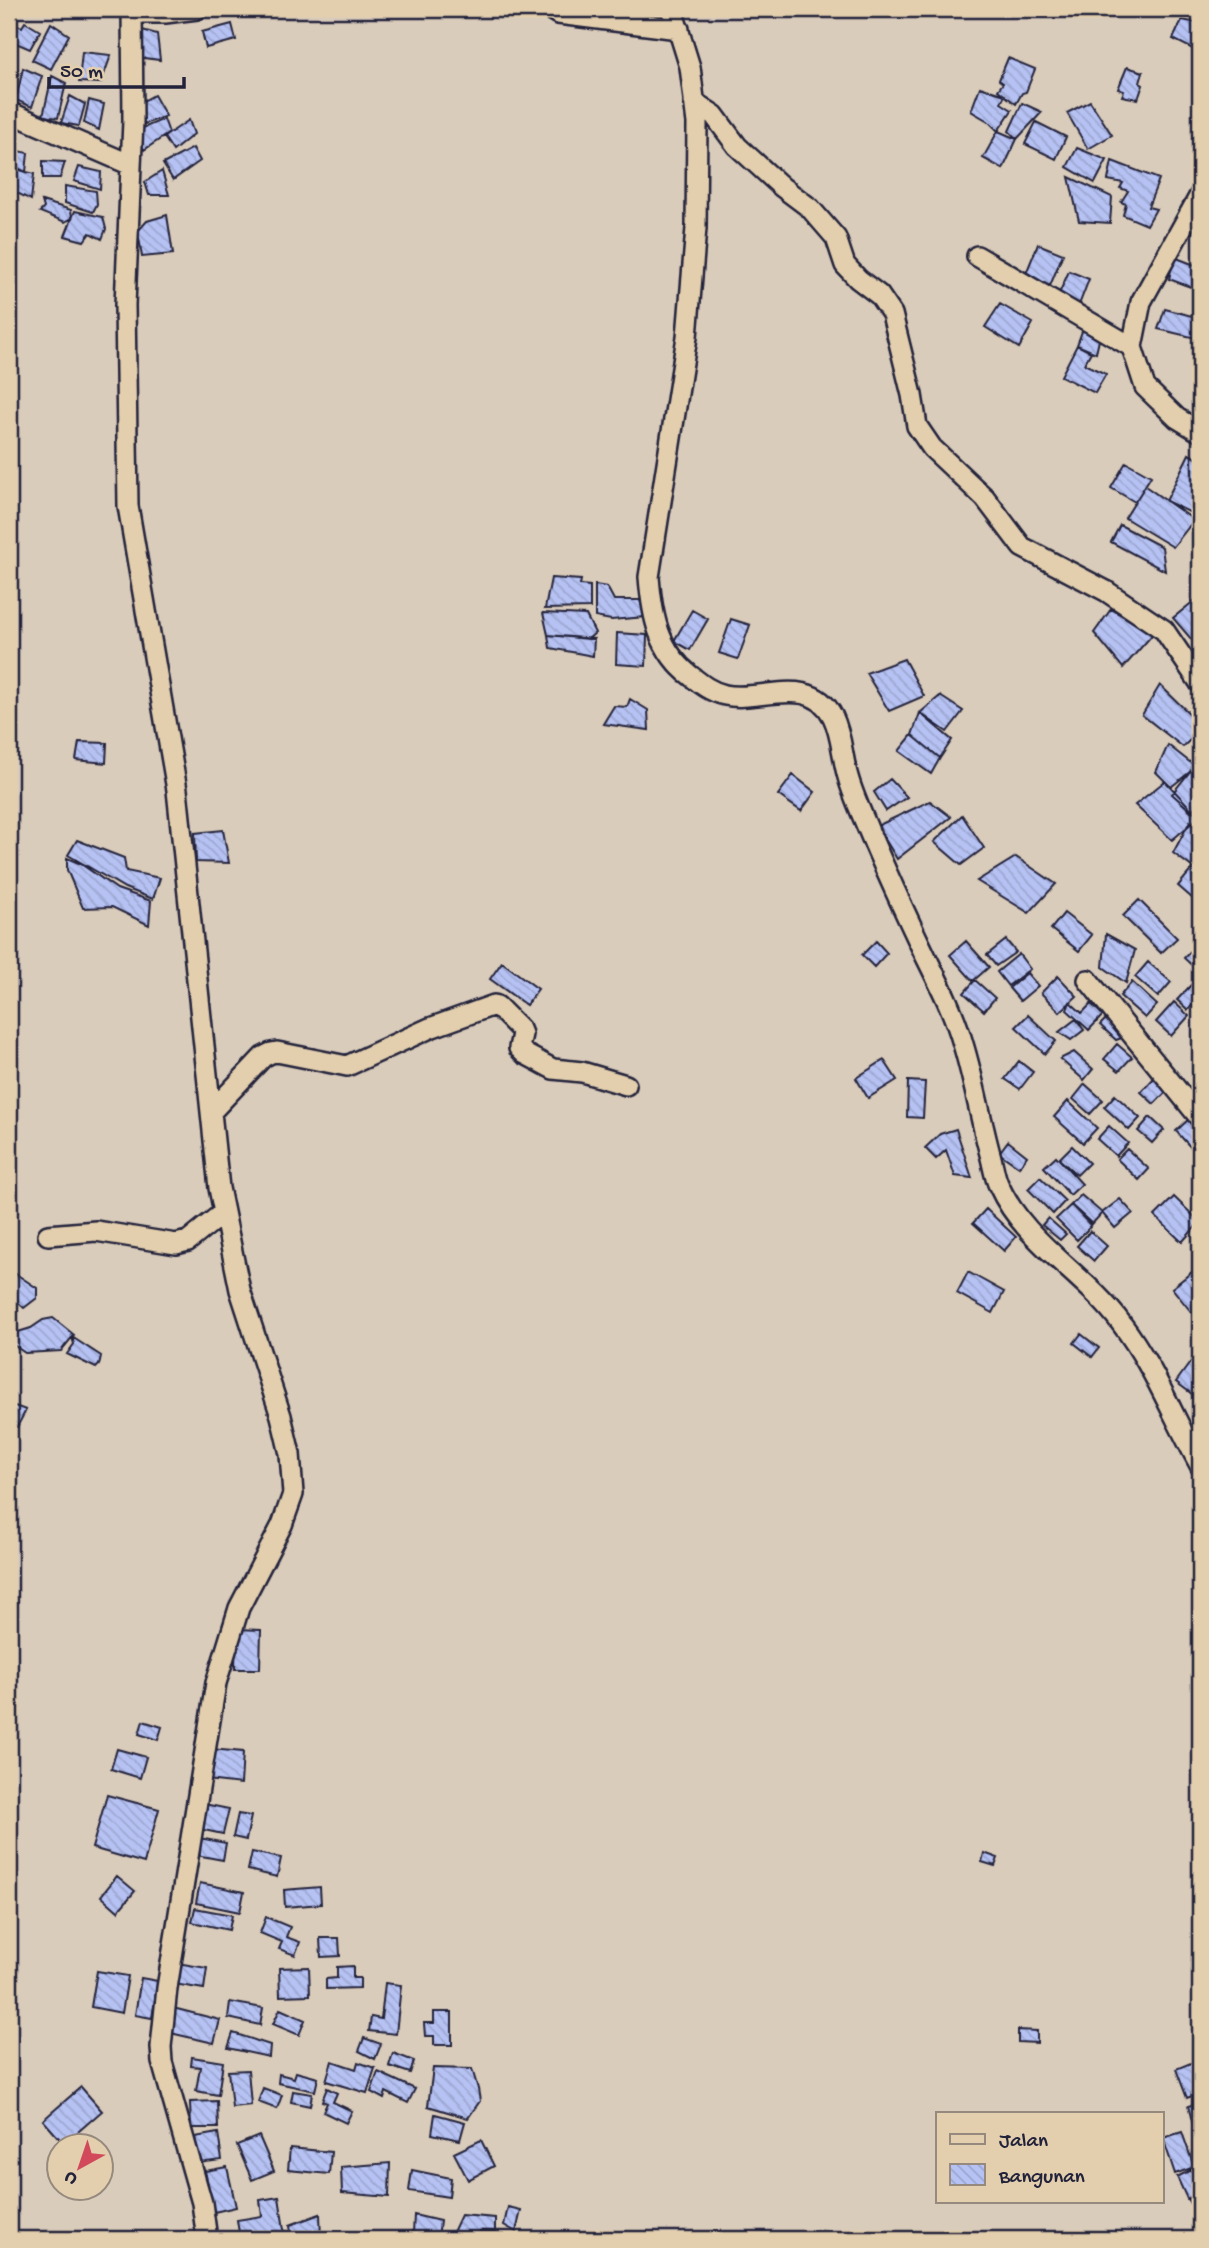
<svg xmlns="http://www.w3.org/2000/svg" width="1209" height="2248" viewBox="0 0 1209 2248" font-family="'Gochi Hand',sans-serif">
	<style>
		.building { fill: url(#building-back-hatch); stroke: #22223b; stroke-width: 2 }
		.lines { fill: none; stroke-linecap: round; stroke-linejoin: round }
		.minor-casing { stroke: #22223b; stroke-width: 24 }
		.minor { stroke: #e3cfad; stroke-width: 19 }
	</style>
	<defs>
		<pattern id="building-back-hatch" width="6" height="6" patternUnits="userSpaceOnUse" patternTransform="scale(1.75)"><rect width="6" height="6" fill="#b6c2f3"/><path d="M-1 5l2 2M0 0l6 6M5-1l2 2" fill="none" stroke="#9ca6d1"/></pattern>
	</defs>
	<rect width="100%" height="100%" fill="#daccbb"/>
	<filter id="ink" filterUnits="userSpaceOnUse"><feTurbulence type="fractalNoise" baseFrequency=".0143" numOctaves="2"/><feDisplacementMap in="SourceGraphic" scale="14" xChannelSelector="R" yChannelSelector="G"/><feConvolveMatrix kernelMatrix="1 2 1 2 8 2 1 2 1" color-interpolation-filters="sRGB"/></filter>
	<g filter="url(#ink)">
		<path class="building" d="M1200 19V55L1195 50 1173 39 1182 20 1197 23Z
			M25 22 40 31 30 49 11 41 14 24 22 27Z
			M51 23 69 35 51 69 32 60Z
			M232 24 236 40 206 48 202 32Z
			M135 28 157 34 160 60 136 57Z
			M82 52 111 55 101 83 79 82Z
			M1008 58 1035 69 1026 92 1022 93 1016 104 998 90 1003 83 999 80Z
			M9 67 18 71 10 91H9Z
			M1127 67 1143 72 1140 83 1143 85 1138 99 1122 96 1124 91 1118 89Z
			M23 68 42 76 32 107 16 100Z
			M52 76 66 83 58 118 43 116Z
			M980 87 1005 95 1001 103 1012 110 998 131 988 121 971 111Z
			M154 95 166 116 145 124 136 105Z
			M70 96 85 104 79 126 61 123Z
			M89 100 104 104 99 130 84 123Z
			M1090 101 1112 135 1088 149 1067 113Z
			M1022 103 1042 112 1017 139 1009 131Z
			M164 119 169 133 144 150 136 131Z
			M189 120 194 134 173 151 164 137Z
			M1036 122 1066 137 1056 159 1025 144Z
			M998 131 1017 139 1003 169 983 158Z
			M193 148 200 161 173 180 163 164Z
			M1077 148 1107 160 1095 183 1067 167Z
			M9 149 28 153 26 172 11 165Z
			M43 161 65 162 60 178H43Z
			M1112 161 1159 179 1148 207 1156 209 1147 225 1123 215 1126 204 1121 202 1128 191 1120 188 1123 183 1108 180Z
			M9 167 34 174 31 200 9 189Z
			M79 167 101 172 100 189 74 181Z
			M162 171 169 195H149L145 182Z
			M1069 177 1112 197 1110 223 1079 221Z
			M65 186 96 191 97 204 93 212 65 203Z
			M42 201 71 210 72 218 65 222 40 212 44 208Z
			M75 211 103 217 106 229 102 239 90 233 84 241 65 236Z
			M167 215 173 254 142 257 138 231 147 221Z
			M1038 244 1063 254 1050 286 1025 276Z
			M1174 257 1200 267V279L1196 289 1169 279Z
			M1069 271 1089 279 1079 305 1058 296Z
			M1000 304 1033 323 1019 348 985 327Z
			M1165 309 1200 318V339L1158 329Z
			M1084 326 1100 336 1096 353 1077 345Z
			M1077 345 1091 352 1084 364 1106 374 1095 393 1061 376Z
			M1189 454 1200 460V493L1191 513 1166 501Z
			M1126 462 1151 476 1135 502 1111 488Z
			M1145 486 1194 520 1173 547 1125 518Z
			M1120 525 1162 547 1165 571 1111 542Z
			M551 578 581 580 580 585 590 586V608L545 609Z
			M595 585 607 587 614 600H640L645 617 611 620 595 617Z
			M1200 596V633L1192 640 1173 618Z
			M1111 609 1153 634 1123 668 1094 633Z
			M692 610 708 619 690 650 674 641Z
			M543 613 586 615 595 633 588 639 548 635Z
			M731 619 750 625 738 659 719 653Z
			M617 633 647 635 646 666 616 664Z
			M548 635 594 639 593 656 550 648Z
			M904 659 924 696 889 711 866 673Z
			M1160 685 1200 724V730L1183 747 1142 715Z
			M940 696 963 711 947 732 920 713Z
			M630 699 648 710 649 730 603 724 614 706 627 707Z
			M920 713 952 740 940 758 912 735Z
			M912 735 940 758 931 774 899 751Z
			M79 742 107 743 106 763 76 760Z
			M1168 745 1196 767 1171 787 1156 772Z
			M1200 759V802L1191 811 1172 794Z
			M793 775 815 792 801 811 778 795Z
			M890 779 907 797 886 811 874 792Z
			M1165 781 1199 817 1172 840 1135 805Z
			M930 801 951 817 897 859 877 826Z
			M962 815 984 848 961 865 934 842Z
			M1190 821 1200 829V873L1173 853Z
			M223 830 229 863 196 862 195 833Z
			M77 840 124 858 126 871 160 878 153 899 125 888 68 855Z
			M1016 857 1056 884 1029 913 977 881Z
			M67 858 81 864 117 889 151 901 149 925 112 907 83 908 67 870Z
			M1192 869 1200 875V905L1178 886Z
			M1139 900 1177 938 1161 953 1123 916Z
			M1064 913 1092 935 1079 951 1051 929Z
			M1106 934 1135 950 1126 983 1103 967Z
			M1006 940 1016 952 996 966 987 955Z
			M876 941 887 953 874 967 862 955Z
			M966 941 989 967 973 981 950 955Z
			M1200 941V969L1198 971 1184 958Z
			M1019 954 1030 969 1008 986 997 972Z
			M502 962 538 989 526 1005 490 979Z
			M1148 962 1171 982 1158 997 1135 977Z
			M1027 973 1038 986 1020 1001 1009 988Z
			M1058 976 1077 996 1060 1012 1041 993Z
			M975 980 995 998 984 1011 964 993Z
			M1132 982 1157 1005 1145 1018 1120 996Z
			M1191 985 1200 993V997L1188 1010 1177 1000Z
			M1070 1002 1082 1013 1091 1004 1103 1015 1089 1030 1067 1010Z
			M1174 1002 1189 1016 1171 1036 1156 1022Z
			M1028 1015 1056 1041 1045 1054 1016 1027Z
			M1108 1017 1127 1036 1116 1040 1100 1025Z
			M1076 1019 1084 1030 1071 1040 1059 1032Z
			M1117 1044 1132 1057 1119 1071 1104 1059Z
			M1074 1052 1093 1069 1084 1080 1060 1059Z
			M884 1060 897 1080 868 1098 856 1078Z
			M1019 1061 1033 1072 1020 1089 1005 1079Z
			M1155 1077 1169 1089 1154 1104 1141 1092Z
			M908 1081 925 1082 923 1118 907 1117Z
			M1085 1084 1103 1100 1090 1114 1073 1099Z
			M1115 1095 1140 1118 1129 1130 1104 1107Z
			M1068 1101 1097 1128 1083 1143 1054 1117Z
			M1150 1117 1164 1130 1152 1143 1138 1131Z
			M1189 1119 1200 1130V1143L1193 1150 1176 1131Z
			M1109 1126 1128 1143 1116 1156 1097 1139Z
			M956 1129 972 1178 955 1176 946 1150 936 1159 925 1148 940 1134Z
			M1008 1141 1027 1156 1019 1167 999 1153Z
			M1072 1146 1089 1163 1077 1175 1059 1159Z
			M1127 1149 1149 1169 1139 1180 1117 1159Z
			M1056 1156 1082 1184 1070 1195 1044 1167Z
			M1040 1177 1065 1201 1053 1214 1028 1189Z
			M1081 1195 1102 1213 1092 1224 1071 1205Z
			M1174 1197 1200 1222 1182 1242 1155 1216Z
			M1120 1199 1133 1213 1115 1228 1102 1213Z
			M1071 1205 1091 1226 1077 1240 1056 1219Z
			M986 1209 1016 1237 1004 1251 973 1223Z
			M1048 1218 1066 1234 1060 1240 1042 1225Z
			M1090 1231 1107 1246 1094 1261 1077 1246Z
			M13 1272 37 1288V1298L24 1308 9 1294V1278Z
			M968 1272 1004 1292 993 1313 957 1293Z
			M1192 1272 1200 1282V1323L1172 1288Z
			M53 1318 74 1335 61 1351 25 1353 9 1342V1323L18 1332 31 1328 43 1320Z
			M1081 1334 1099 1348 1092 1357 1074 1343Z
			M72 1337 101 1356 99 1365 96 1368 67 1354 74 1344Z
			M1200 1349V1400L1176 1382Z
			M9 1404 26 1410 17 1427 9 1424Z
			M236 1629 261 1630 260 1669H235Z
			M143 1721 162 1727 158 1740 139 1734Z
			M117 1749 146 1757 140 1778 111 1769Z
			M210 1749 243 1752 241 1784 207 1780Z
			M107 1795 159 1809 144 1863 92 1848Z
			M204 1804 229 1809 223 1834 199 1829Z
			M238 1814 251 1816 246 1840 233 1837Z
			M199 1838 226 1843 223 1860 196 1855Z
			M252 1852 281 1858 277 1877 248 1870Z
			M984 1853 998 1858 995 1866 982 1862Z
			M117 1876 135 1891 118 1911 101 1896Z
			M200 1883 244 1892 240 1912 196 1903Z
			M320 1887 321 1904 285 1907 284 1890Z
			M195 1908 232 1915 229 1930 192 1922Z
			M266 1917 290 1927 286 1937 300 1942 295 1955 279 1949 282 1942 260 1933Z
			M320 1938H339L340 1956 321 1957Z
			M177 1963 207 1968 204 1989 174 1984Z
			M353 1966V1978H360V1988L326 1989V1979L337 1978V1967Z
			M309 1967 310 1995 280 1996 279 1968Z
			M97 1971 128 1976 122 2013 91 2007Z
			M141 1978 158 1981 152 2018 135 2015Z
			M385 1983 401 1985 396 2034 369 2031 371 2017 381 2019Z
			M230 2002 263 2008 260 2025 228 2018Z
			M169 2007 220 2020 214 2043 166 2032Z
			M280 2009 305 2020 299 2035 273 2024Z
			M434 2012H452V2045H434V2036H425L424 2023H434Z
			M1018 2030 1037 2031V2043L1018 2042Z
			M233 2033 270 2045 269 2057 228 2048Z
			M364 2038 381 2044 375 2059 359 2051Z
			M393 2053 414 2061 410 2073 389 2066Z
			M192 2057 223 2062 218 2095 196 2091 200 2067 191 2066Z
			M332 2061 356 2069 358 2062 375 2068 367 2093 326 2081Z
			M1193 2062 1200 2083V2093L1187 2098 1176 2069Z
			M433 2068 472 2069 478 2089 480 2101 468 2118 428 2106Z
			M248 2070 251 2105 232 2107 228 2071Z
			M296 2072 318 2078 315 2091 278 2083 279 2074 294 2078Z
			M378 2072 415 2089 408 2103 386 2092 384 2099 371 2092Z
			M81 2087 102 2111 64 2144 43 2120Z
			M263 2088 282 2095 277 2109 258 2102Z
			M327 2088 337 2093 333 2102 352 2111 346 2123 323 2112 327 2103 322 2101Z
			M293 2091 312 2094 310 2106 291 2102Z
			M217 2101 218 2128H191L190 2102Z
			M1200 2103V2146H1199L1188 2106Z
			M435 2114 465 2122 460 2140 432 2134Z
			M1182 2132 1194 2167 1175 2174 1163 2138Z
			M218 2133 222 2160 199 2163 195 2137Z
			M259 2136 274 2171 252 2180 237 2145Z
			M481 2140 494 2166 468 2180 454 2153Z
			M290 2148 331 2152 329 2174 288 2170Z
			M390 2163 389 2197 342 2193 341 2167Z
			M227 2167 236 2207 214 2212 205 2171Z
			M412 2170 451 2178 449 2197 409 2191Z
			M1191 2170 1200 2193 1187 2199 1177 2177Z
			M1200 2193V2221L1188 2200Z
			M279 2197 285 2236 264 2239H240L237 2220 262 2216 260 2200Z
			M508 2207 521 2210 516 2232 504 2225Z
			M320 2214 321 2239H292L290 2225Z
			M414 2215 440 2221 438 2238 413 2233Z
			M461 2215 495 2218V2232L480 2231V2239L453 2232Z"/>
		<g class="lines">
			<g class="minor-casing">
				<path id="minor" d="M132 9 133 121 125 305 128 506 177 790 219 1188 240 1290 281 1416 290 1454 293 1494 282 1525 239 1608 216 1683 167 1988 161 2047 162 2062 202 2203 207 2239
					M550 9 558 14 679 29
					M672 9 690 67 697 123 696 228 687 337 649 577C652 615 658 651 691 676 701 684 711 692 725 695 759 703 811 673 833 717 842 736 842 757 848 777 853 795 861 812 868 829 886 872 906 915 926 957 940 985 955 1015 963 1044 974 1080 980 1117 990 1154 993 1164 994 1176 999 1186 1024 1242 1085 1274 1121 1323 1154 1366 1174 1419 1200 1465
					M132 13H165L197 9
					M694 102 714 115 737 146 782 187 810 208 836 238 845 265 858 279 879 295 892 314 912 395 917 426 932 448 985 498 1022 547 1106 591 1164 630 1200 683
					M9 112 131 165
					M1200 195 1141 302 1132 347 1145 387 1177 418 1200 432
					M977 256 1132 347
					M1088 980 1200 1118
					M211 1112 263 1057 271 1053 277 1052 347 1066 430 1028 494 1005 497 1006 520 1029 522 1034 519 1048 525 1054 553 1069 582 1072 626 1085
					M48 1235 96 1231 176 1244 188 1241 224 1212"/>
			</g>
			<use href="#minor" class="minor"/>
		</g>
	</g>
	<rect width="1209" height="2248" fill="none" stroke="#e3cfad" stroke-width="35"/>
	<rect x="18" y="18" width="1174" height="2213" fill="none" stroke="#22223b" stroke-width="2.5" filter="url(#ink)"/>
	<rect x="936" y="2112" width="228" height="91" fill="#e3cfad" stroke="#968a7f" stroke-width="2"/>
	<rect x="950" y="2134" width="35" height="10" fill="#e3cfad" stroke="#968a7f" stroke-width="2"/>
	<text x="999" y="2146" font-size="21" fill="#22223b">Jalan</text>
	<rect x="950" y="2164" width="35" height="21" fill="url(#building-back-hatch)" stroke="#968a7f" stroke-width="2"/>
	<text x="999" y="2182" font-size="21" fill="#22223b">Bangunan</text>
	<g transform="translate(80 2167) rotate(220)"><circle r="33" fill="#e3cfad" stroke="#968a7f" stroke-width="2"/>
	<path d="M0-5L12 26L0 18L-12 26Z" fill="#d1495b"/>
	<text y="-10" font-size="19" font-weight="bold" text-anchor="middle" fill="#22223b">U</text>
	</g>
	<path d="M49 77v10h135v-10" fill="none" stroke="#22223b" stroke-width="3.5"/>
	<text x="60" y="77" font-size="21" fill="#22223b" stroke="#e3cfad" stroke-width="5" paint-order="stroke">50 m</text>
</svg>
